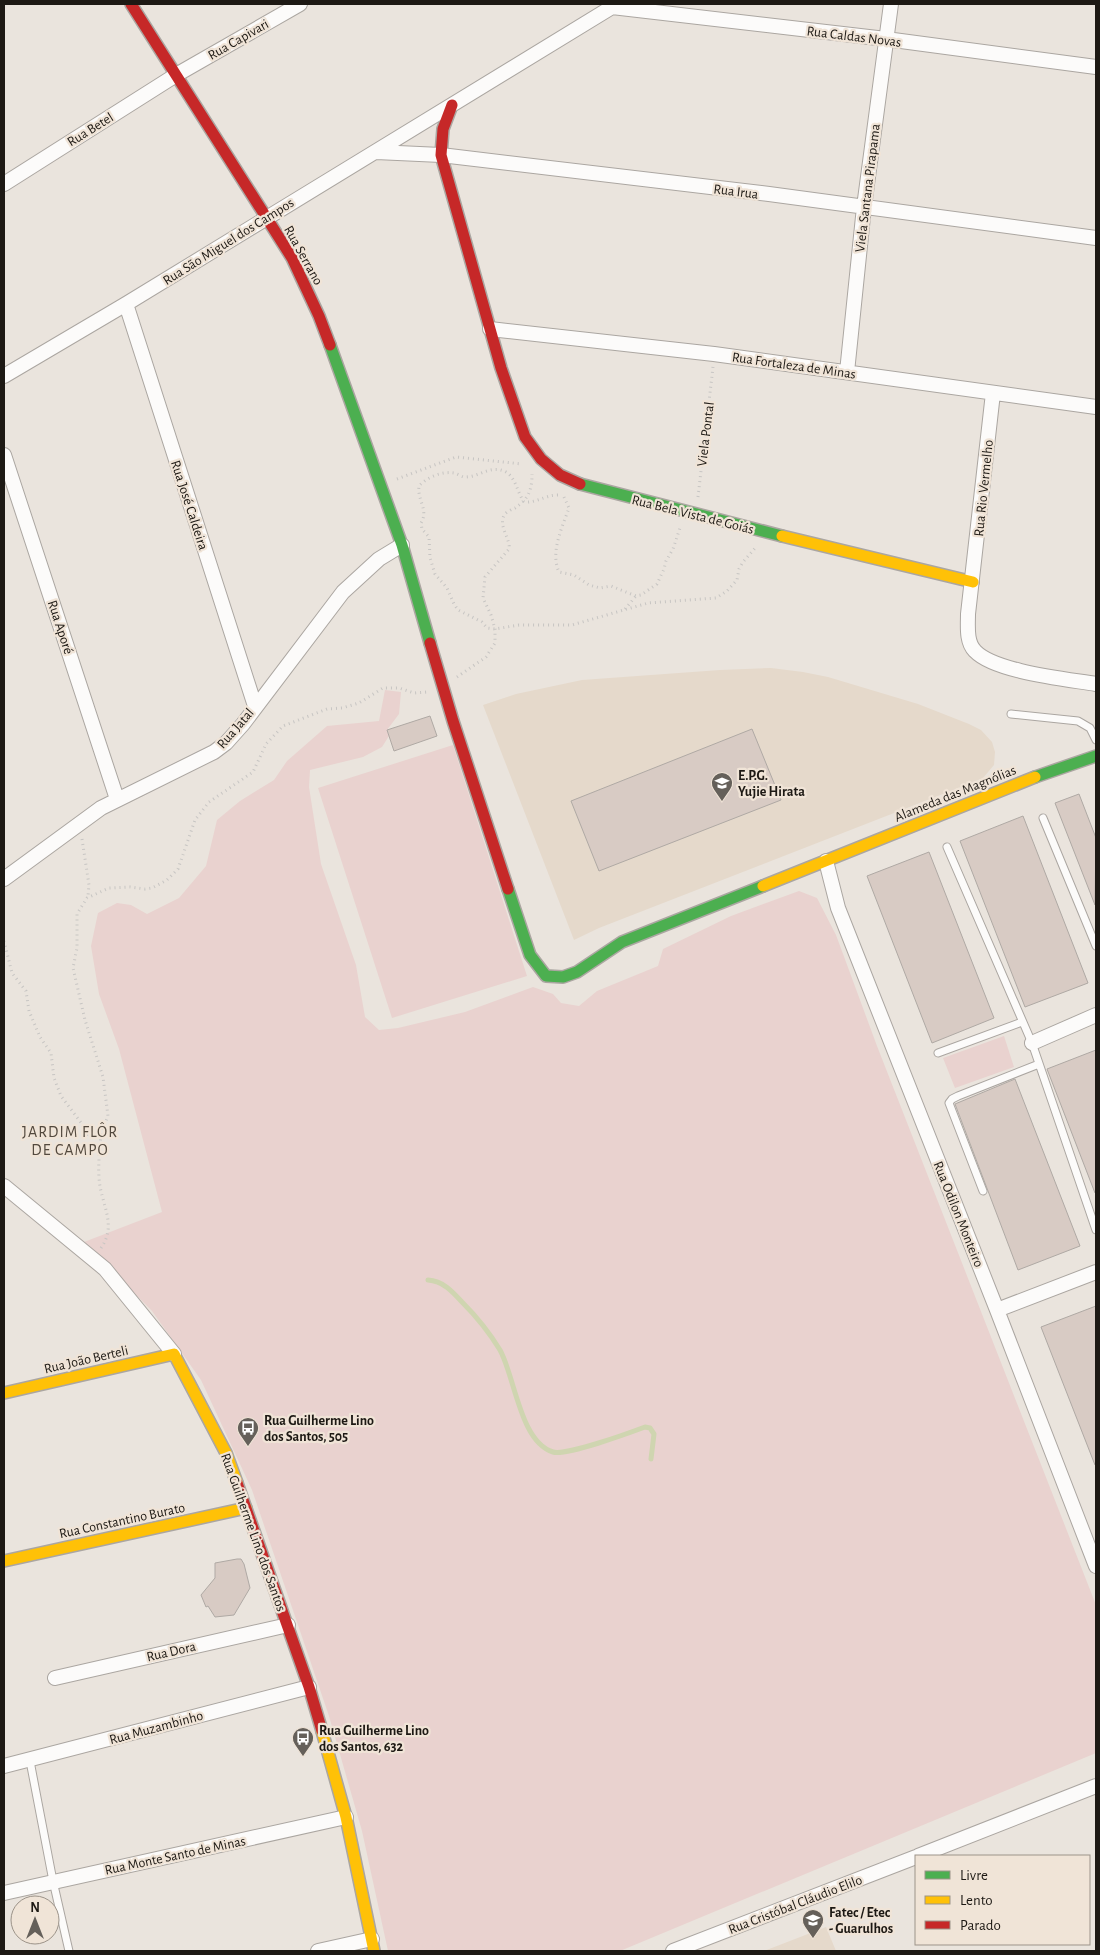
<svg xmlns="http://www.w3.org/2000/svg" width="1100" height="1955" viewBox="0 0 1100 1955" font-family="'Alegreya Sans',sans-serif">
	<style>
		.built { fill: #e5d9cb }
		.green { fill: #e9d2cf }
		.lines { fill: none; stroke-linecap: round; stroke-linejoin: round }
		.stream { stroke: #cfd5b0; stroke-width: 5 }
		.building { fill: #d8cbc4; stroke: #afa9a4 }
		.lane-casing { stroke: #aba6a1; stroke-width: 9 }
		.street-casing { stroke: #aba6a1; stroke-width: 16 }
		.fast-casing { stroke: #aba6a1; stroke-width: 14 }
		.slow-casing { stroke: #aba6a1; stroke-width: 14 }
		.jam-casing { stroke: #aba6a1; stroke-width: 14 }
		.path { stroke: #c7c5c3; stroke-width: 3; stroke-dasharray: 1 4; stroke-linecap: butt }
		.lane { stroke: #fcfbfa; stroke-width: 7 }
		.street { stroke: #fcfbfa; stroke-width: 14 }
		.fast { stroke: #4caf50; stroke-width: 11 }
		.slow { stroke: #ffc107; stroke-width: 11 }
		.jam { stroke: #c62828; stroke-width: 11 }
		.labels { text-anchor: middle; stroke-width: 4.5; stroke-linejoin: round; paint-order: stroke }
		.street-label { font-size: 14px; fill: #1d1914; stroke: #f0e4d7 }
		.poi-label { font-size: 14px; font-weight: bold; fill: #1d1914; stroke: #f0e4d7; text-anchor: start }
		.quarter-label { font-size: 16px; letter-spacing: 1px; fill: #53493e; stroke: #f0e4d7 }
	</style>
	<rect width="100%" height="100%" fill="#eae4dd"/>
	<path class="built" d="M771 668 803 672 828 677 918 704 969 724 981 730 992 742 995 752 994 765 983 778 971 783 599 928 574 940 483 705 516 694 582 680 720 670Z
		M826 1927 836 1951H764Z"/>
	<path class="green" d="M385 690 401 692 399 714 387 730 389 736 382 747 363 757 310 770 309 787 321 864 356 965 365 1017 379 1030 398 1028 465 1012 533 987 553 994 561 1003 579 1006 597 991 658 966 663 949 731 916 799 891 817 898 836 935 877 1046 1096 1605V1753L620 1951H388L362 1831 329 1716 252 1490 201 1380 152 1311 84 1242 162 1212 119 1049 99 994 91 946 98 913 117 903 131 905 147 914 179 898 206 866 217 820 240 801 274 780 287 761 327 726 379 721Z
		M453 745 527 976 392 1018 318 788Z
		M1004 1036 1014 1067 955 1088 943 1058Z"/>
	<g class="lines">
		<path class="stream" d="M428 1280C443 1281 452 1291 462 1302 476 1316 489 1332 500 1350 515 1377 520 1442 553 1452 566 1456 629 1433 645 1427L650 1428 654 1434 651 1459"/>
	</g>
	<path class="building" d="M430 716 437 736 394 751 387 730Z
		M752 729 781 800 599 871 571 801Z
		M1079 794 1096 838 1095 905 1055 803Z
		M1023 816 1088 983 1025 1007 960 841Z
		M929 852 994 1018 932 1043 867 876Z
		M1096 1050V1193H1095L1047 1069Z
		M1015 1079 1080 1246 1018 1270 955 1104Z
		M1096 1306V1465H1095L1041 1327Z
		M237 1559H241L244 1564 250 1588 234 1615 215 1617 208 1606 206 1607 201 1595 215 1578V1563Z"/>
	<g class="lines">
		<g class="lane-casing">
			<path id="lane" d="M1011 714 1078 721 1090 728 1096 740
				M1043 818 1096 946
				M947 847 1032 1043 1096 1230
				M938 1053 1022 1022
				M983 1191 949 1103 952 1099 958 1096 1039 1064
				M30 1761 53 1881 69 1951"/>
		</g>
		<g class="street-casing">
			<path id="street" d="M612 7 886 39 1096 67
				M376 152 441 155 769 194 1096 238
				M4 184 176 75 300 4
				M126 304 255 706
				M490 329 714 354 1096 407
				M847 372 864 207 891 4
				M4 376 126 304 617 4
				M993 393 968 614C968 626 966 642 975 651 995 672 1066 679 1096 684
				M4 455 117 799
				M826 861 838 908 997 1310 1096 1566
				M4 879 101 808 214 752 226 743 243 724 343 592 379 559 402 545
				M1032 1043 1096 1015
				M4 1186 105 1269 174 1354
				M997 1310 1096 1272
				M55 1678 288 1625
				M4 1766 309 1687
				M918 1856 1096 1786
				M4 1893 346 1817
				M318 1951 372 1939
				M673 1951 916 1857"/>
		</g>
		<g class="fast-casing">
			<path id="fast" d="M330 345 402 545 430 643
				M580 484 782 536
				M1035 777 1096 756
				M508 889 530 955 546 976 563 977 577 972 622 942 763 886"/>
		</g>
		<g class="slow-casing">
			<path id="slow" d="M782 536 973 582
				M763 886 1035 777
				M4 1393 174 1354 226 1453 237 1483
				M4 1561 246 1508
				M322 1731 346 1817 374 1951"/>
		</g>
		<g class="jam-casing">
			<path id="jam" d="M131 4 292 258 319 316 330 345
				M452 105 443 129 441 155 501 368 525 437 541 459 560 475 580 484
				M430 643 453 721 508 889
				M237 1483 309 1687 322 1731"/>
		</g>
		<path class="path" d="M397 479 456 457 522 464
			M558 495C545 495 537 503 524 502 517 492 516 478 506 472 491 464 480 477 465 477 462 477 458 474 454 473 442 471 427 477 419 486 417 500 429 510 421 523L422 529 429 537 430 558 435 574 447 588 454 604 458 610 482 622 487 628 495 629 519 625H572L648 603 716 598 727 591 737 580 739 569 743 562 756 547
			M564 497 569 508C562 528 550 552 559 572L574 575 589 585 600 588 611 586 636 596 641 595 657 584 664 569 666 561 673 549 680 528
			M698 497 713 367
			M625 609 636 596
			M457 677 486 657 495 643V629L491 615 483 598 485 577 509 549C511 539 497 525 505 514 507 512 512 509 515 508 528 499 532 491 532 474
			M82 839 89 885 88 896
			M4 941 12 973 26 991 29 1011 40 1037 51 1053 54 1078 61 1096 82 1124 87 1136 101 1134 108 1116 103 1077 85 1020 73 968 77 948V914L87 898 109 888 130 887 145 889 152 888 167 880 178 869 195 820 209 802 253 772 266 744 283 726 327 709 342 708 359 703 383 688H399L414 693 427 692
			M101 1248C118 1224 100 1203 99 1177 98 1163 100 1148 101 1134"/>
		<use href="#lane" class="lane"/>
		<use href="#street" class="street"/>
		<use href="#fast" class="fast"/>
		<use href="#slow" class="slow"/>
		<use href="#jam" class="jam"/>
	</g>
	<defs>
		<g id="school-pin" transform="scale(1.125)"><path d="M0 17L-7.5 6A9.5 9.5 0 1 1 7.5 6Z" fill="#65605a" stroke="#f0e4d7"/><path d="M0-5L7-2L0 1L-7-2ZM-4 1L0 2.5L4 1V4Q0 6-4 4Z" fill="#fff"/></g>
		<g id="bus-pin" transform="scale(1.125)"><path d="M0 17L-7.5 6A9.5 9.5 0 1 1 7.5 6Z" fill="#65605a" stroke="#f0e4d7"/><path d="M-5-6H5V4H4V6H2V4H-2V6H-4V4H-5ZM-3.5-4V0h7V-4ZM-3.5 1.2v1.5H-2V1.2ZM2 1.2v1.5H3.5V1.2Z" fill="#fff"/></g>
	</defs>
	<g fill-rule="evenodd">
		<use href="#school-pin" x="722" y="783"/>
		<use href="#bus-pin" x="248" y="1428"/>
		<use href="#bus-pin" x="303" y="1738"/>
		<use href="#school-pin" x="813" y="1920"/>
	</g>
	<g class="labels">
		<g class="street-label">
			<text transform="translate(854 36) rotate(7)" y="5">Rua Caldas Novas</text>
			<text transform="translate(238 39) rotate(-30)" y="5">Rua Capivari</text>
			<text transform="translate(90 129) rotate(-32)" y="5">Rua Betel</text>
			<text transform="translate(867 188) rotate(-83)" y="5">Viela Santana Pirapama</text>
			<text transform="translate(736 191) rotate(7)" y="5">Rua Irua</text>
			<text transform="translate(228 241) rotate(-32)" y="5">Rua São Miguel dos Campos</text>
			<text transform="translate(304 255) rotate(61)" y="5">Rua Serrano</text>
			<text transform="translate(794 365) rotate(8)" y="5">Rua Fortaleza de Minas</text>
			<text transform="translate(705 434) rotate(-83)" y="5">Viela Pontal</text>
			<text transform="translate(983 488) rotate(-84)" y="5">Rua Rio Vermelho</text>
			<text transform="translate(190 505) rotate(72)" y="5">Rua José Caldeira</text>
			<text transform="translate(693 514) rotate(14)" y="5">Rua Bela Vista de Goiás</text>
			<text transform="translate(61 627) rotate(72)" y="5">Rua Aporé</text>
			<text transform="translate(235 728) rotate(-49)" y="5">Rua Jatal</text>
			<text transform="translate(955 793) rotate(-22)" y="5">Alameda das Magnólias</text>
			<text transform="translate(959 1214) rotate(68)" y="5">Rua Odilon Monteiro</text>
			<text transform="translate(86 1359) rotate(-13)" y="5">Rua João Berteli</text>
			<text transform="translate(122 1520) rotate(-12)" y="5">Rua Constantino Burato</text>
			<text transform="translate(254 1532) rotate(70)" y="5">Rua Guilherme Lino dos Santos</text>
			<text transform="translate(171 1651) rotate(-13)" y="5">Rua Dora</text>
			<text transform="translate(156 1727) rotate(-15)" y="5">Rua Muzambinho</text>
			<text transform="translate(175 1855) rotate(-12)" y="5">Rua Monte Santo de Minas</text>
			<text transform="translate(795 1904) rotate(-21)" y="5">Rua Cristóbal Cláudio Elilo</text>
		</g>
		<g class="poi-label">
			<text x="738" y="780">E.P.G.<tspan x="738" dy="16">Yujie Hirata</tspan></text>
			<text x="264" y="1425">Rua Guilherme Lino<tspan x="264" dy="16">dos Santos, 505</tspan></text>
			<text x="319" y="1735">Rua Guilherme Lino<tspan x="319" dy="16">dos Santos, 632</tspan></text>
			<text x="829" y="1917">Fatec / Etec<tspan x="829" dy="16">- Guarulhos</tspan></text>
		</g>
		<g class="quarter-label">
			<text x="70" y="1137">JARDIM FLÔR<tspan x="70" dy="18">DE CAMPO</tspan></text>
		</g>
	</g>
	<rect width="1100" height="1955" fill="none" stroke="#1d1914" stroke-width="10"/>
	<rect x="915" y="1855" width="175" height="90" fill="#f0e4d7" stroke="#9c9389"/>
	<rect x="925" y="1871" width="25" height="8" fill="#4caf50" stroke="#9c9389"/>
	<text x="960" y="1880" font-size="15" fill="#1d1914">Livre</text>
	<rect x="925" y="1896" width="25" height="8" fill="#ffc107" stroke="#9c9389"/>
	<text x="960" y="1905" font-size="15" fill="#1d1914">Lento</text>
	<rect x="925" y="1921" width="25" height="8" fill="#c62828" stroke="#9c9389"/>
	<text x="960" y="1930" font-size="15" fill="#1d1914">Parado</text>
	<g transform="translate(35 1920)"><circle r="24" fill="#f0e4d7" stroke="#9c9389"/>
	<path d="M0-4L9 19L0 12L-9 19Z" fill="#65605a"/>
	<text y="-8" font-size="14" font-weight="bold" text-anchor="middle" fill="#1d1914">N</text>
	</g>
</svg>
